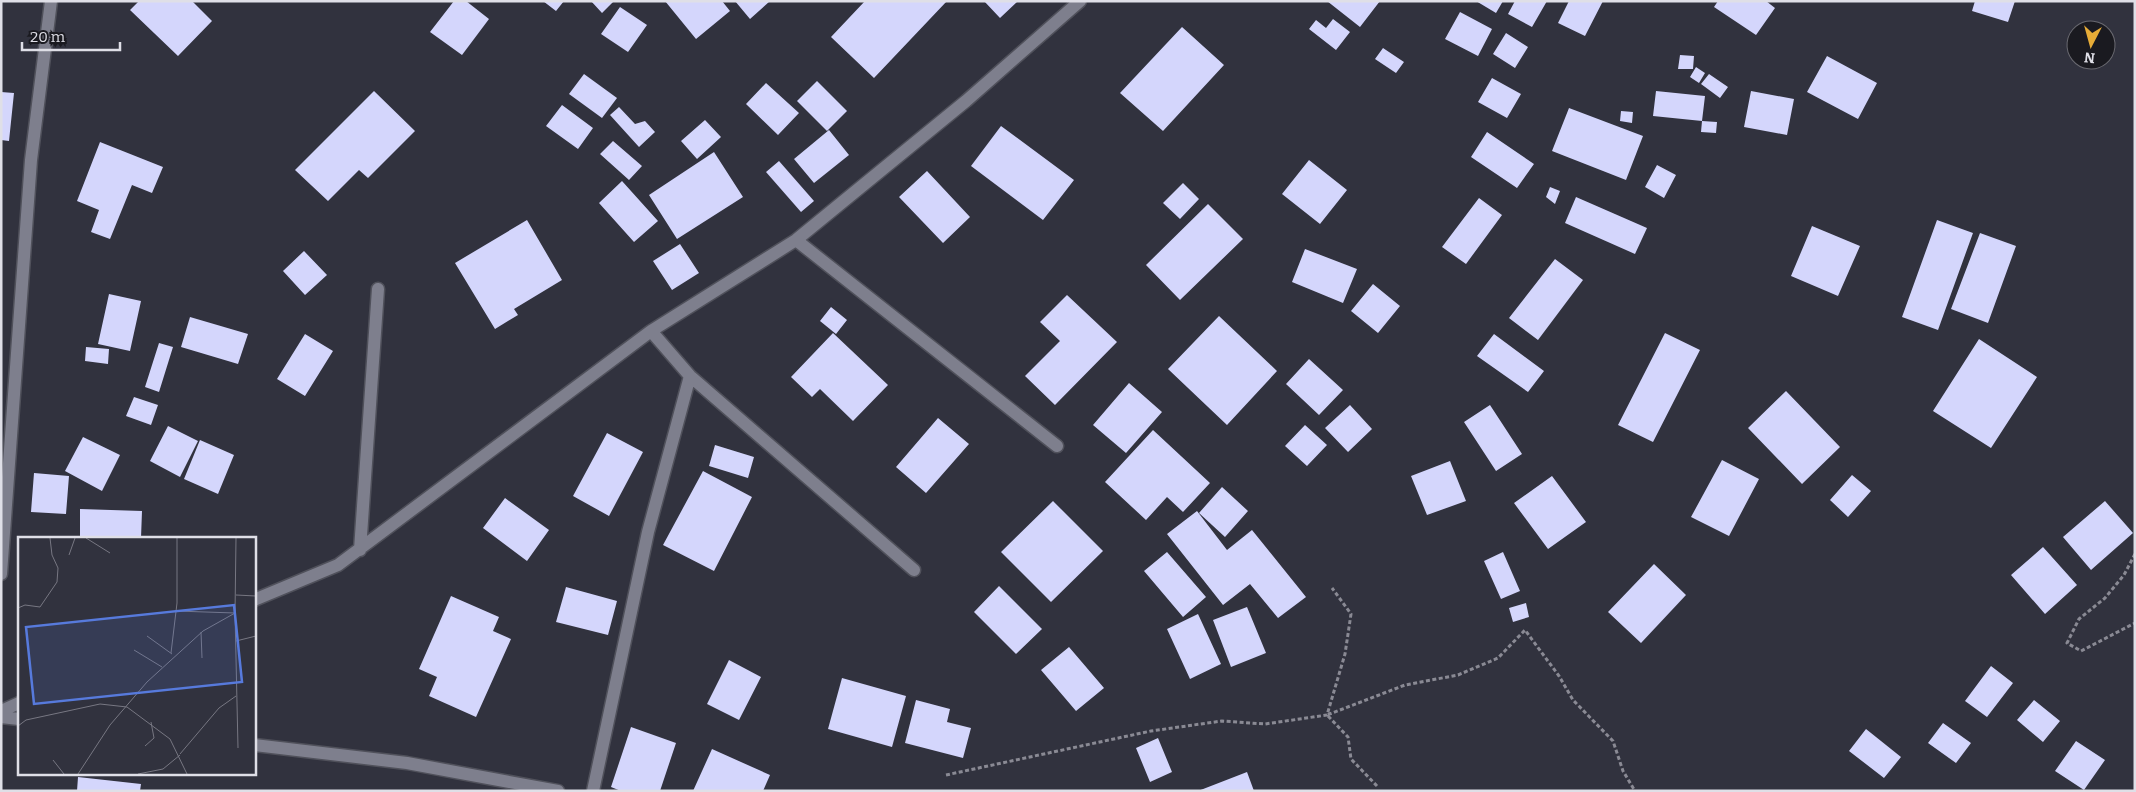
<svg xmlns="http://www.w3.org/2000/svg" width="2136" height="792" viewBox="0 0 2136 792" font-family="Bitter,serif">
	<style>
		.building { fill: #d4d6fc }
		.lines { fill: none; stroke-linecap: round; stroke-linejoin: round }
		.street-casing { stroke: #50515b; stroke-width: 15 }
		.path { stroke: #8a8a94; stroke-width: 3; stroke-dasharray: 4 2.5; stroke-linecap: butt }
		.street { stroke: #7e7f8d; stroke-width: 12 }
		.inset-road { fill: none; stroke: #777782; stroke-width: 1 }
		.view { fill: #577adc; fill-opacity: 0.15; stroke: #577adc; stroke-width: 2.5 }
		.inset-edge { fill: none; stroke: #dfdfe7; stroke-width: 2.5 }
	</style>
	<rect width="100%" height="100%" fill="#31323e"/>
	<path class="building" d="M139 1H192L212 21 178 56 130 10Z
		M454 1H466L489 19 462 55 430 32Z
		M543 1H564L556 11Z
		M591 1H614L602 13Z
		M665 1H722L730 11 696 39Z
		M735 1H770L750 19Z
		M865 1H947L874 78 831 37Z
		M984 1H1018L1000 18Z
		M1327 1H1380L1360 27Z
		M1476 1H1503L1496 13Z
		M1515 1H1547L1532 27 1508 14Z
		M1569 1H1603L1585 36 1558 23Z
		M1718 1H1766L1775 8 1756 35 1714 7Z
		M1975 1H2015L2008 22 1972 11Z
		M620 7 647 25 628 52 601 34Z
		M1460 12 1492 29 1478 56 1445 39Z
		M1333 19 1350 32 1336 50 1309 29 1316 20 1326 28Z
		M1182 27 1224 65 1163 131 1120 93Z
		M1506 33 1528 47 1515 68 1493 54Z
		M1383 48 1404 62 1396 73 1375 59Z
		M1680 55 1694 56 1693 69H1678Z
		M1827 56 1877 83 1858 119 1807 92Z
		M1696 67 1705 73 1699 83 1690 77Z
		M584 74 617 98 602 118 569 94Z
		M1709 74 1728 87 1720 98 1701 84Z
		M1492 78 1521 94 1507 118 1478 102Z
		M817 81 847 111 827 131 797 101Z
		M766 83 799 113 778 135 746 104Z
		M374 91 415 131 368 178 359 170 328 201 295 170Z
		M1656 91 1705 96 1702 121 1653 116Z
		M1751 91 1794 99 1787 135 1744 127Z
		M1 92 14 93 9 141 1 140Z
		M562 105 593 128 578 149 546 126Z
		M619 107 635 124 645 121 655 132 639 147 610 115Z
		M1569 108 1643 136 1626 180 1552 151Z
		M1621 111 1633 112 1632 123 1620 121Z
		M705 120 721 137 697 159 681 141Z
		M1702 121 1717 122 1716 133 1701 132Z
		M1001 126 1074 180 1043 220 971 166Z
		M829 130 849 155 814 183 794 159Z
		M1487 132 1534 164 1517 188 1471 157Z
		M613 141 642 166 629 180 600 154Z
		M100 142 163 167 152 193 132 185 110 239 91 232 99 210 77 201Z
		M714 152 743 197 677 239 649 195Z
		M1309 160 1347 190 1320 224 1282 194Z
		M779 161 814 201 801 212 766 172Z
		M1657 165 1676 175 1664 198 1645 187Z
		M927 171 970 217 943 243 899 197Z
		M622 181 658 221 634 242 599 203Z
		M1183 183 1199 199 1180 219 1163 203Z
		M1550 187 1560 191 1555 204 1546 197Z
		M1576 197 1647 228 1635 254 1565 223Z
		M1479 198 1502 215 1466 264 1442 247Z
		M1208 204 1243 239 1180 300 1146 265Z
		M527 220 562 280 514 309 518 315 495 329 455 263Z
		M1937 220 1973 233 1938 330 1902 317Z
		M1812 226 1860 246 1838 296 1791 276Z
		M1980 233 2016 246 1988 323 1951 309Z
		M680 244 699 273 672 290 653 261Z
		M1305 249 1357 269 1343 303 1292 282Z
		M304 251 327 275 305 295 283 271Z
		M1555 259 1583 280 1538 340 1509 318Z
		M1373 284 1400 306 1378 333 1351 311Z
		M109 294 141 301 130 351 98 344Z
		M1067 295 1117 342 1055 405 1025 376 1060 341 1040 322Z
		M831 307 847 320 836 334 820 321Z
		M1219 316 1277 371 1227 425 1168 369Z
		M190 317 248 334 238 364 181 347Z
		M833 333 888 385 853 421 820 389 812 397 791 377Z
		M1665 333 1700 350 1653 442 1618 425Z
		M305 334 333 351 305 396 277 379Z
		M1494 334 1544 371 1528 392 1477 356Z
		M1979 339 2037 377 1991 448 1933 411Z
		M159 343 173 347 159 392 145 387Z
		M86 347 109 349 108 364 85 361Z
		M1309 359 1343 390 1319 415 1286 384Z
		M1129 383 1162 412 1126 453 1093 425Z
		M1786 391 1840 447 1802 484 1748 428Z
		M134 397 158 405 151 425 126 416Z
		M1350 405 1372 429 1348 452 1325 428Z
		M1490 405 1522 454 1496 471 1464 422Z
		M938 418 969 444 926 493 896 467Z
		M1305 425 1327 445 1307 466 1285 446Z
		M168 426 198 441 180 477 150 461Z
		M1153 430 1210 483 1183 512 1167 497 1146 520 1105 482Z
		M607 433 643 452 609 516 573 496Z
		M83 437 120 455 102 491 65 471Z
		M200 440 234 455 218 494 184 479Z
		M715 445 754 457 748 478 709 466Z
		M1722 460 1759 479 1729 536 1691 517Z
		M1450 461 1466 501 1427 515 1411 476Z
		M703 471 752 497 714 571 663 545Z
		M34 473 69 476 66 514 31 512Z
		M1852 475 1871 491 1848 517 1830 500Z
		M1552 476 1586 522 1548 549 1514 503Z
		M1222 487 1248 511 1225 537 1199 513Z
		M505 498 549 530 527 561 483 528Z
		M1053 501 1103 551 1051 602 1001 552Z
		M2105 501 2133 533 2091 570 2063 537Z
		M80 509 142 511 141 538H80Z
		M1197 511 1227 550 1252 530 1306 597 1278 618 1250 584 1223 605 1167 534Z
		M2043 547 2077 585 2045 614 2011 575Z
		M1167 552 1206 597 1183 617 1144 571Z
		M1503 552 1520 591 1501 599 1484 561Z
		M1654 564 1686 595 1641 643 1608 612Z
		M999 586 1042 629 1016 654 974 612Z
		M566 587 617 601 608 635 556 622Z
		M451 596 499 617 493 631 511 639 476 717 429 696 437 677 419 669Z
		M1526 603 1529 617 1513 622 1509 608Z
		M1247 607 1266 653 1231 667 1213 620Z
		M1198 614 1221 664 1190 679 1167 629Z
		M1069 647 1104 688 1076 711 1041 670Z
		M729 660 761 677 739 720 707 704Z
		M1991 666 2013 683 1987 717 1965 701Z
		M842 678 906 696 892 747 828 729Z
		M916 700 950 709 947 722 971 728 963 758 905 743Z
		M2034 700 2060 721 2043 742 2017 720Z
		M1943 723 1971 743 1956 763 1928 743Z
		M631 727 676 743 660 791H621L611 787Z
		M1866 729 1901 757 1884 778 1849 751Z
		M1158 738 1172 772 1150 782 1136 748Z
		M2076 741 2105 760 2084 790 2055 771Z
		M712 749 770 775 763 791H693Z
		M1247 772 1254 791H1198Z
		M78 777 141 784 140 791H77Z"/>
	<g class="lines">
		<g class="street-casing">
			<path id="street" d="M796 240 1057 446
				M651 331 690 376 914 570
				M360 550 378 289
				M1 574 31 160 51 1
				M254 600 338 565 651 331 796 240 966 101 1080 1
				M1 711 19 703
				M1 717 19 719
				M254 745 407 763 558 791
				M593 791 648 532 690 376"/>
		</g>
		<path class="path" d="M2135 554 2124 575 2105 598 2079 619 2067 643 2081 651 2135 623
			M946 775 1151 731 1222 721 1265 724 1327 715 1345 654 1351 614 1332 588
			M1377 786 1351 759 1348 737 1327 715 1405 685 1458 675 1498 658 1525 630 1559 676 1573 700 1613 741 1623 771 1635 791"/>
		<use href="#street" class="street"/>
	</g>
	<g transform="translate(18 537)">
		<rect width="238" height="238" fill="#31323e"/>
		<path class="inset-road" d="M68 1 92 16M51 18 57 1M218 58 238 59M0 71 7 68 22 70 39 45 40 31 34 18 32 1M158 74 217 76 220 211M183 95 184 121M129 99 154 117M218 104 238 99M116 113 144 130M153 116 159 66V1M0 189 8 183 82 167 109 170 152 202 169 237M127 209 136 201 133 185M162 217 201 171 218 159M35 223 46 237M60 237 92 188 129 145 185 94 217 76 218 1M120 237 145 232 162 218"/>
		<path class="view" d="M216 68 224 145 16 167 8 90Z"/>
		<rect width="238" height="238" class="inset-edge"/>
	</g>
	<rect width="2136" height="792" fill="none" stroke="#dfdfe7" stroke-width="5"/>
	<g transform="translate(2091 45) rotate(186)"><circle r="24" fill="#1a1a20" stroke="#696970"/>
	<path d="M0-4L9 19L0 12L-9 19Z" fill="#e7ac37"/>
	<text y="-8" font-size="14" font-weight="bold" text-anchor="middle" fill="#dfdfe7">N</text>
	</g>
	<path d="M22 42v8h98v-8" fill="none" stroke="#dfdfe7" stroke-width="2.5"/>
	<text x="30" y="42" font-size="15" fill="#dfdfe7" stroke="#1a1a20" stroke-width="4" paint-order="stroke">20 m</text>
</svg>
